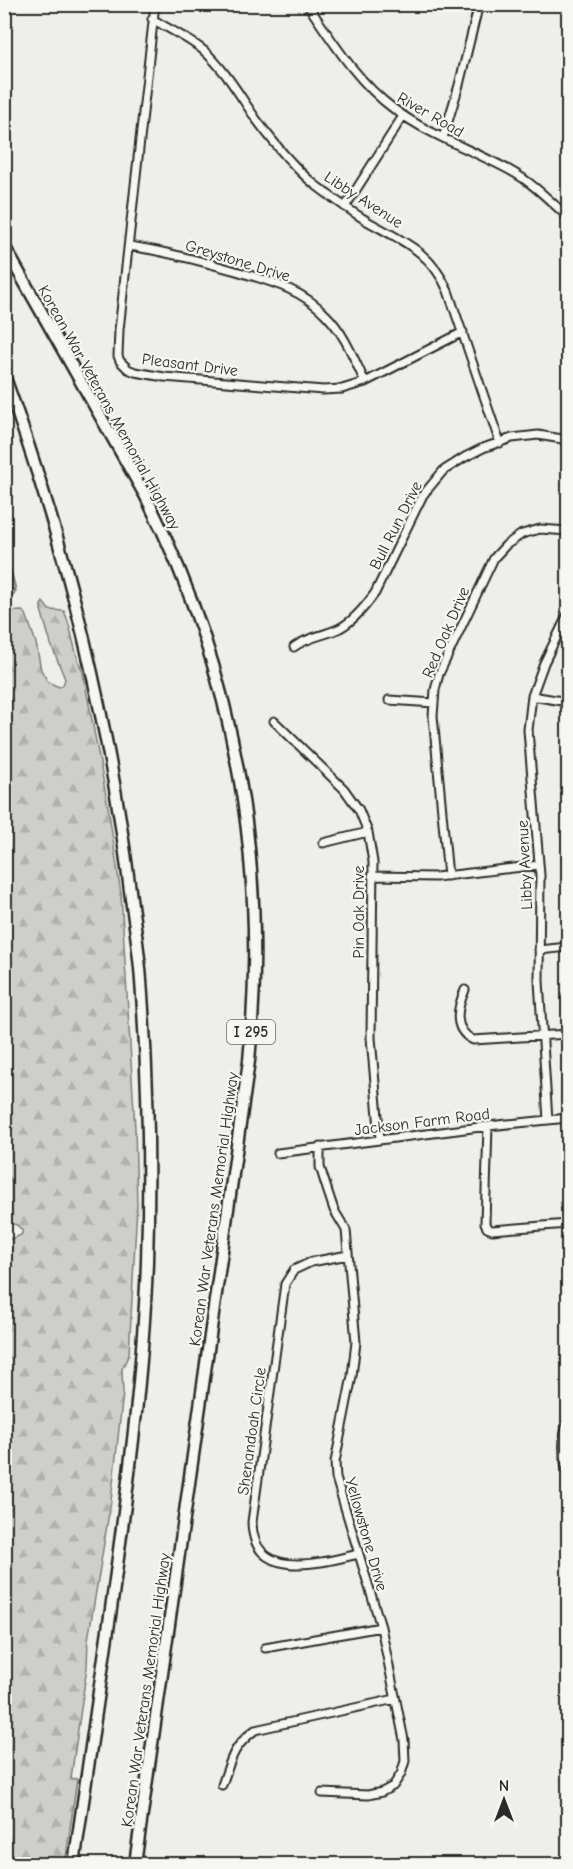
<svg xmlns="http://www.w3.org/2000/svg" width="573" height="1869" viewBox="0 0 573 1869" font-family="'Comic Neue',sans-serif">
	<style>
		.forest { fill: url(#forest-firs); stroke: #7c7c7a; stroke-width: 1.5 }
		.water { fill: url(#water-rules); stroke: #757573; stroke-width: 1.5 }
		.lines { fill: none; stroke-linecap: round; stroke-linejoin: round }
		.minor-casing { stroke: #2b2b2b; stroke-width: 11 }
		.highway-casing { stroke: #2b2b2b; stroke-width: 15 }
		.minor { stroke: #f6f6f2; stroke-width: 7 }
		.highway { stroke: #f6f6f2; stroke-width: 10 }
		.labels { text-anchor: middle; stroke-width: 4.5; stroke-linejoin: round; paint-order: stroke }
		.shield { fill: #f6f6f2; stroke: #686867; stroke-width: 1.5 }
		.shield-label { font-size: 15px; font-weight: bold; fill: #2b2b2b }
		.street-label { font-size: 16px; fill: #2b2b2b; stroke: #f6f6f2 }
	</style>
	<defs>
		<pattern id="forest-firs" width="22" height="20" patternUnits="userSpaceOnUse" patternTransform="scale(1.5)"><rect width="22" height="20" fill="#cececa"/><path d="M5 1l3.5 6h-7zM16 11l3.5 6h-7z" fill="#b1b1ae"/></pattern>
		<pattern id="water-rules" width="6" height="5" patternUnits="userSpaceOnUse" patternTransform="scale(1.5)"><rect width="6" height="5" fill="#a6a6a3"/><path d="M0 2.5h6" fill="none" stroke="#878785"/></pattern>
	</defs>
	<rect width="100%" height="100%" fill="#eeeeea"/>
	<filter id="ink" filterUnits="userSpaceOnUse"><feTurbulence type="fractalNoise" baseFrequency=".0167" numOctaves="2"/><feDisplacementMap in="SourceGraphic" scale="12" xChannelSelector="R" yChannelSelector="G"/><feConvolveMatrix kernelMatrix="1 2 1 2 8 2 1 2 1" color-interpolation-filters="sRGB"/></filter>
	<g filter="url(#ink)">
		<path class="forest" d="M43 602 49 610 64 611C73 630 73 653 83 672L108 806 121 894 135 1128 137 1205 129 1354 122 1369 123 1393 111 1501 88 1640 87 1667 71 1778 77 1779 65 1864H5L4 1241 19 1236 22 1234V1230L17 1225 4 1222V612L22 611 26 614 36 643 41 670 48 682 59 687 63 685 65 679 51 644 41 610V605Z"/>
		<path class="water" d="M5 557 9 563 16 590 14 595 5 600Z"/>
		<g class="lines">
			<g class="minor-casing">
				<path id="minor" d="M155 4 119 330 118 356 120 361 128 369 135 372 164 377 323 390 342 389 365 382 463 332
					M307 4C333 42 357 82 394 109 430 136 473 150 511 171 533 183 550 201 568 217
					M152 19C169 29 188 38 203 50 225 69 240 96 256 119 273 142 292 166 314 184 331 197 349 210 367 221 402 241 431 251 448 291L500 443
					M443 138 459 85 479 4
					M345 207 403 116
					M129 246C165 251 201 261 236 271 269 281 302 289 326 315 345 334 354 359 365 382
					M294 647C307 637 323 636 338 629 353 622 365 607 375 593L423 495 443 471 465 457 483 448 512 438 538 435 568 440
					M532 696 568 702
					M389 700 434 703
					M274 721 344 789 359 810 368 832 373 862 371 1038 380 1139
					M323 843 368 832
					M372 876 436 877 539 865
					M448 876 433 716 435 690 439 674 494 558 506 545 522 534 540 529 568 531
					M539 950 568 947
					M465 990C457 1008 452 1029 473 1040L568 1034
					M548 1120 539 981 540 875 528 730 532 696 544 663 567 616
					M488 1126 485 1223 487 1228 492 1230 568 1224
					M320 1147V1167L327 1189 334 1210 346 1230 356 1342 352 1376 335 1462 336 1478 381 1627 404 1740 405 1761 401 1774 393 1786 382 1792 368 1795 322 1793
					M278 1153 488 1126 568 1118
					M348 1255 311 1262 294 1270 285 1284 252 1522C253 1582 320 1563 358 1554
					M568 1420C562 1438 562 1455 568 1473
					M265 1648 381 1627
					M222 1785C231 1760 232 1747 255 1730L395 1699"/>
			</g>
			<g class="highway-casing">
				<path id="highway" d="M4 246 145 495C235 672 268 863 249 1061L135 1864
					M4 375C64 540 107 709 129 883 133 915 139 948 141 981 148 1074 150 1168 147 1262 143 1378 127 1493 111 1609 99 1694 86 1779 74 1864"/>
			</g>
			<use href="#minor" class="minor"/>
			<use href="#highway" class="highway"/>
		</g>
	</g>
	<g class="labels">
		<rect class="shield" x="227" y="1020" width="48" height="24" rx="4.5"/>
		<g class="shield-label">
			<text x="251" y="1037">I 295</text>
		</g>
		<g class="street-label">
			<text transform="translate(431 114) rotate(30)" y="6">River Road</text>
			<text transform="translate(364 199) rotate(33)" y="6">Libby Avenue</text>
			<text transform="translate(238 260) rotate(17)" y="6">Greystone Drive</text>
			<text transform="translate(190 364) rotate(7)" y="6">Pleasant Drive</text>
			<text transform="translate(110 407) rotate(61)" y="6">Korean War Veterans Memorial Highway</text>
			<text transform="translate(395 525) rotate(-63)" y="6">Bull Run Drive</text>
			<text transform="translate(445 632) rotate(-67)" y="6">Red Oak Drive</text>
			<text transform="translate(524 865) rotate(-93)" y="6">Libby Avenue</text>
			<text transform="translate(358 912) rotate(-90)" y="6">Pin Oak Drive</text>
			<text transform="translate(422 1121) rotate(-7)" y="6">Jackson Farm Road</text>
			<text transform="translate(213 1209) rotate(-82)" y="6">Korean War Veterans Memorial Highway</text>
			<text transform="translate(251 1431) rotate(-82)" y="6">Shenandoah Circle</text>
			<text transform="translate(367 1534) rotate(74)" y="6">Yellowstone Drive</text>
			<text transform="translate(145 1690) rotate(-82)" y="6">Korean War Veterans Memorial Highway</text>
		</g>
	</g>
	<rect width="573" height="1869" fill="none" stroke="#f6f6f2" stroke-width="24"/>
	<rect x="12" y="12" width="549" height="1845" fill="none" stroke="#2b2b2b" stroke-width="2" filter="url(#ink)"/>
	<g transform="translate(504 1800)" stroke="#f6f6f2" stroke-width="4.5" paint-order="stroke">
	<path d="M0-4.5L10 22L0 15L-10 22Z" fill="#2b2b2b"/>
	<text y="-9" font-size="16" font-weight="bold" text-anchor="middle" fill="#2b2b2b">N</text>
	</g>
</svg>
